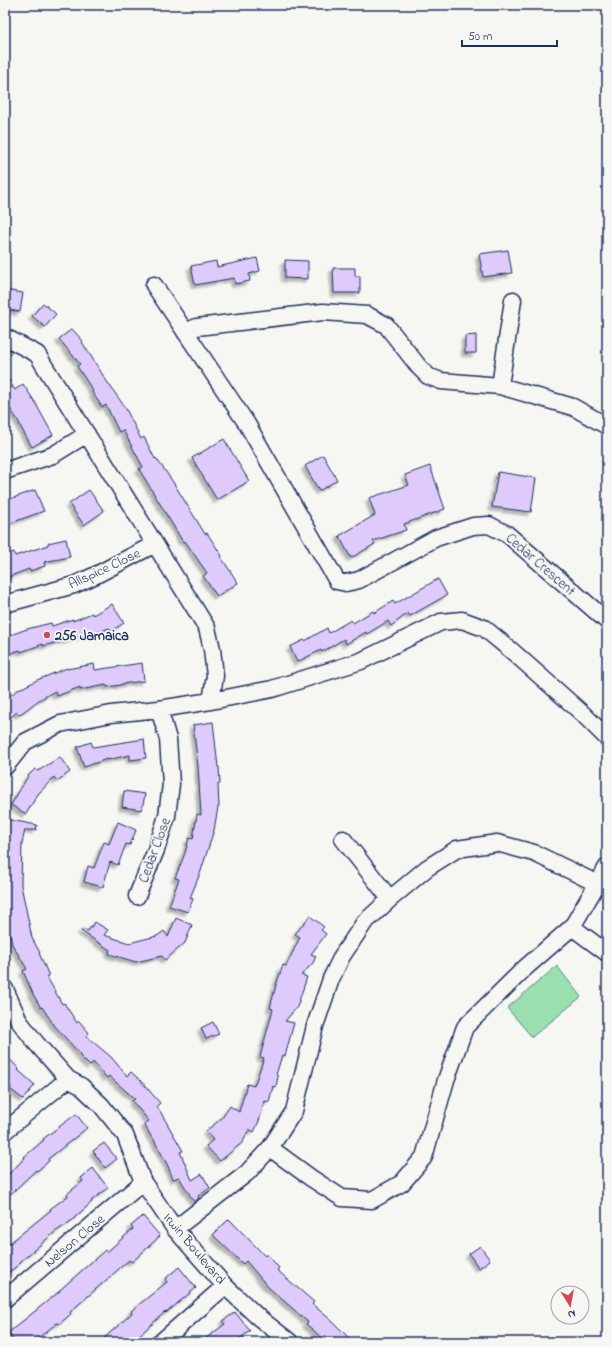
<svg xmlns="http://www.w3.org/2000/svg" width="612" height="1347" viewBox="0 0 612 1347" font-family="'Indie Flower',sans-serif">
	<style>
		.green { fill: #99e0ae; stroke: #5a8886 }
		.building { fill: #decbfc; stroke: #1b2f5e; filter: url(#shadow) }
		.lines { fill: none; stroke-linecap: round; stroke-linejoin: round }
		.minor-casing { stroke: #1b2f5e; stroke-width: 19 }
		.minor { stroke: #f6f6f2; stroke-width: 16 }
		.poi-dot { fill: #d1495b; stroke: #f6f6f2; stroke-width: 1.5 }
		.labels { text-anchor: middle; stroke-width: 3.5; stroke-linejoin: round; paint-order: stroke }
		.street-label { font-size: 14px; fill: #1b2f5e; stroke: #f6f6f2 }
		.poi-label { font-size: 14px; font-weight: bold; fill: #1b2f5e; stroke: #f6f6f2; text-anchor: start }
	</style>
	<defs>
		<filter id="shadow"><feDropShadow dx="-3.5" dy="3.5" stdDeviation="1" flood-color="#0004"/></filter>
	</defs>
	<rect width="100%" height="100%" fill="#f6f6f2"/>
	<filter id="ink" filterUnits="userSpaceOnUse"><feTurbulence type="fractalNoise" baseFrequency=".025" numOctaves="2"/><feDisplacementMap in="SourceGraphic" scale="8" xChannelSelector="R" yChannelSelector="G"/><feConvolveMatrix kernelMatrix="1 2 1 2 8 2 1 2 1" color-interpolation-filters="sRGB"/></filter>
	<g filter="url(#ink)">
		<path class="green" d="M557 966 581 997 532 1037 507 1008Z"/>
		<path class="building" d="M508 250 512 273 483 277 479 254Z
			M257 258 260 271 249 274 250 281 235 284 234 278 195 285 191 266 216 261 217 267Z
			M285 260 308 261V279L285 278Z
			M333 268H355V276H360V293H334Z
			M5 290 23 293 20 312 5 309Z
			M43 303 56 314 45 327 32 316Z
			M72 329 83 341 82 342 106 380 126 409 141 439 144 437 155 459 156 458 173 482 205 534 207 533 222 556 221 557 238 583 217 596 203 576 207 573 185 541 183 542 139 469 143 467 123 430 119 432 106 405 102 407 92 392 93 391 77 366 80 364 59 339Z
			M476 335V353H465V336Z
			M5 374 15 390 23 384 37 405V406L53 435 32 447 19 424H20L5 400Z
			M224 439 249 481 217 500 192 458Z
			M323 455 337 480 319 491 305 466Z
			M430 466 445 509 404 524 406 530 373 541 375 544 351 558 339 536 375 515 369 498 409 485 405 475Z
			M498 472 536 478 531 512 492 507Z
			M35 490 44 511 5 525V501Z
			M89 490 104 511 84 525 69 504Z
			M66 539 70 557 44 562 45 566 30 571 29 569 8 577 5 570V555L14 552 15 556 48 545V543Z
			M438 579 447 595 410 616 408 613 391 626 388 621 367 634 366 632 346 644 344 639 322 652 321 650 297 662 290 647 304 640 305 641 327 628 329 633 351 620 353 623 373 611 374 613 393 601 395 604Z
			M112 604 124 623 111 631 109 628 87 637 86 634 66 641 65 640 43 646V644L21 652 20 650 5 655V637L27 629 51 623 52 626 73 619V621L92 613 93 615Z
			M142 663 144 681 121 684V685L107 687 106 685 80 690V687L57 696 55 691 39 700 19 715 17 712 5 722V699L22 687V688L37 680 67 668V669L94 664 95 670Z
			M213 722 218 767H219L220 784H218L219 807H218L214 830 201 871 190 898 193 899 188 912 169 906 179 879 175 878 185 853 189 838 193 839 197 814 201 815 198 766 193 725Z
			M144 739 146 758 130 760V755L107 760V759L84 767 77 747 91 742 93 747Z
			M60 757 70 772 57 781 54 777 38 794 26 814 11 805 28 776 35 769 38 771Z
			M124 791 145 794 142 810 122 807Z
			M5 819 37 825 36 830H25L22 843 21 885 32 938 40 953H39L49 976 47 977 62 1004 64 1003 77 1023 79 1021 89 1033 86 1036 111 1057 127 1076 131 1072 141 1081 160 1103 157 1106 183 1151 180 1152 192 1180 202 1174 210 1188 198 1196 199 1198 194 1202 179 1177 173 1179 167 1164 153 1138H152L144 1124 149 1121 132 1101 135 1099 109 1076 107 1078 93 1062 90 1066 79 1055 80 1054 54 1025 42 1007 41 1008 33 994 23 971 27 969 12 944 7 921H8L5 907Z
			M118 822 136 830 130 845 126 844 118 865 110 862 103 887 84 882 88 866 94 868 104 842 109 844Z
			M310 916 324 927 321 930 326 934 311 954 316 956 313 963 301 975 307 977 297 1007 285 1021 294 1023 285 1056 282 1055 276 1075 278 1076 276 1087 273 1086 269 1102 265 1101 259 1121 254 1132 249 1129 243 1142 220 1161 206 1146 213 1140 206 1131 222 1118 230 1106 239 1112 247 1084 254 1086 264 1058 260 1057 273 1009 270 1008 276 985 283 965 286 966 300 937 295 934Z
			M176 918 192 925 185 943 165 960 162 956 136 962 109 954 110 950 81 931 82 929 88 931 95 922 108 930 104 935 129 943 157 936 164 931 168 937Z
			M213 1022 219 1034 206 1039 201 1028Z
			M5 1054 19 1069 18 1070 35 1085 23 1099 10 1089 11 1087 5 1080Z
			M76 1114 87 1128 48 1159 49 1161 37 1171 36 1170 16 1189 5 1198V1178L25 1158 24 1157 44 1140 43 1139Z
			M104 1143 117 1159 105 1168 93 1151Z
			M93 1168 108 1188 91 1201 92 1202 74 1218V1219L55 1232 20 1262 21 1263 5 1275V1247L51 1210 50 1209 68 1196 67 1194 83 1181 81 1178Z
			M143 1216 160 1236 132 1262 129 1260 70 1312 71 1314 59 1324 57 1323 33 1342H15L8 1333 60 1291V1290L105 1250 107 1252 133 1229 131 1226Z
			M229 1219 265 1256 267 1254 279 1268 277 1270 314 1302 312 1304 332 1321 353 1342H327L306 1324 308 1322 268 1287 246 1261 243 1264 213 1235Z
			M480 1246 490 1260 479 1268 469 1254Z
			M179 1267 196 1288 166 1313 165 1312 132 1342H100L132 1313 131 1311 167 1282 165 1279Z
			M235 1312 250 1331 235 1342H201L225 1324 223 1321Z"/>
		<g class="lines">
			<g class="minor-casing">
				<path id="minor" d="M154 285 247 424 337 581 346 583 359 580 436 538 473 526 489 525 507 534 607 621
					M185 332 197 327 323 312 367 315 386 325 419 367 428 376 441 381 500 386 573 407 607 426
					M5 337 37 354 207 628 212 649 215 676 211 701
					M500 386 513 300
					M5 471 53 455 87 434
					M5 604 74 585 96 575 155 544
					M5 767 25 742 60 724 111 714 159 709 211 701 272 689 361 661 441 622 462 620 484 628 512 651 583 714 607 738
					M343 839 390 899
					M137 896 156 850 167 816 171 784 168 739 159 709
					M572 927 607 953
					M5 989 19 1021 36 1043 68 1079 81 1086 101 1105 125 1135 143 1182 175 1229 225 1286 258 1317 290 1342
					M5 1131 68 1079
					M270 1148 311 1178 342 1198 372 1200 402 1183 424 1157 446 1080 465 1027 525 968 572 927 607 867
					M175 1229 247 1173 270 1148 294 1111 315 1026 331 979 342 956 364 923 390 899 427 868 457 849 497 843 534 853 598 884
					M5 1299 143 1182
					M161 1342 225 1286"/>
			</g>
			<use href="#minor" class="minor"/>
		</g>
	</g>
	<circle class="poi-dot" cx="47" cy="635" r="4"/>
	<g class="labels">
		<g class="street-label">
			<text transform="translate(541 564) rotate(41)" y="5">Cedar Crescent</text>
			<text transform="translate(104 568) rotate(-25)" y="5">Allspice Close</text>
			<text transform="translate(154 850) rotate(-70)" y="5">Cedar Close</text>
			<text transform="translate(74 1240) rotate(-40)" y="5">Nelson Close</text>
			<text transform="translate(195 1248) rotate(50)" y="5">Irwin Boulevard</text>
		</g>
		<g class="poi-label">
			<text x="55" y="640">256 Jamaica</text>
		</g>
	</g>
	<rect width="612" height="1347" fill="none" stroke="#f6f6f2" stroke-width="20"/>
	<rect x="10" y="10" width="592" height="1327" fill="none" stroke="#1b2f5e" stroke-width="1.5" filter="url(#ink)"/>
	<g transform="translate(570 1305) rotate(169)"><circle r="19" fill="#f6f6f2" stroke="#9ea6b7"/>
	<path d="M0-3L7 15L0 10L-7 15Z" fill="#d1495b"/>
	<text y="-6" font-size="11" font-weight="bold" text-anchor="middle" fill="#1b2f5e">N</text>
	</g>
	<path d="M462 40v6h95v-6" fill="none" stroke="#1b2f5e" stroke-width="2"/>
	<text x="468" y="40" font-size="12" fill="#1b2f5e" stroke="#f6f6f2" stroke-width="3" paint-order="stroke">50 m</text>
</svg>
